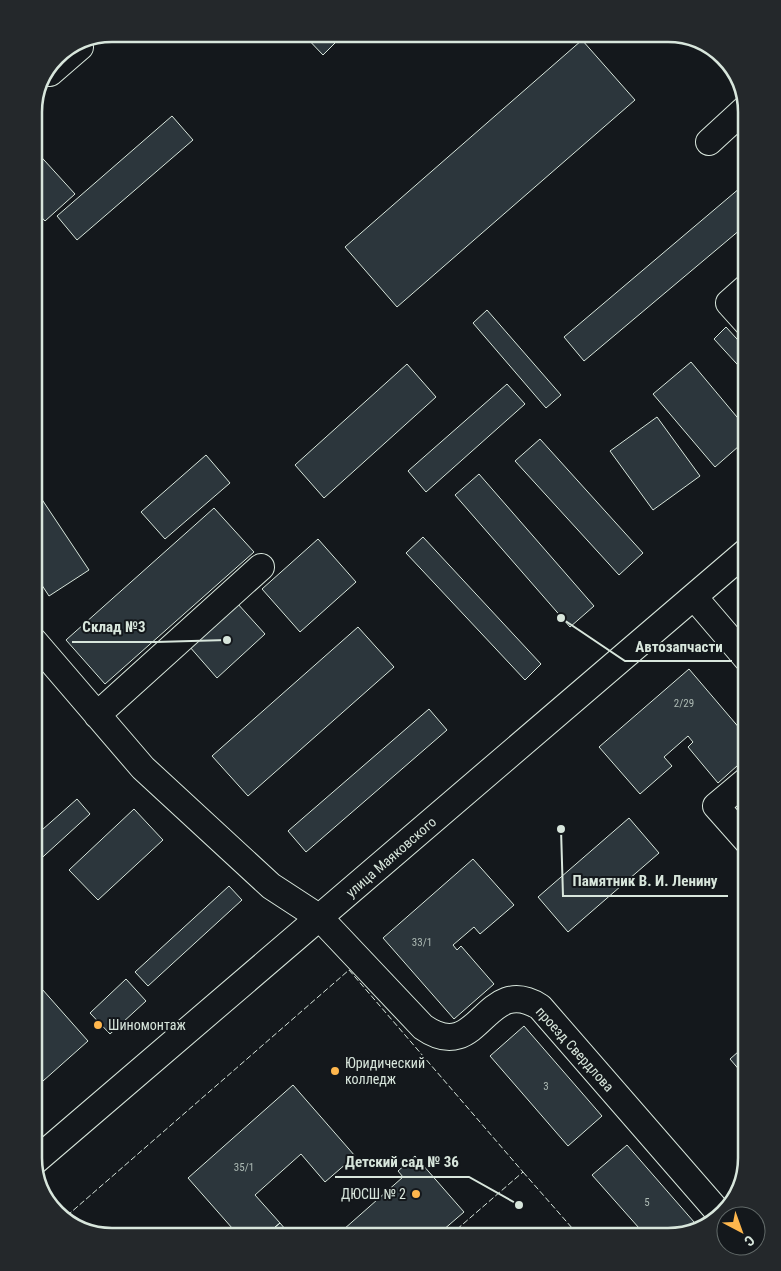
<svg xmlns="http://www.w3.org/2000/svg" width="781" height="1271" viewBox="0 0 781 1271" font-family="'Roboto Condensed',sans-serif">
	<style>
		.building { fill: #2c363c; stroke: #d8e6dc }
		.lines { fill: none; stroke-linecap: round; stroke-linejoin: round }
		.minor-casing { stroke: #d8e6dc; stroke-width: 28 }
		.minor { stroke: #14181c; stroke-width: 26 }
		.fence { stroke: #d8e6dc; stroke-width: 1; stroke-dasharray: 6 2.5; stroke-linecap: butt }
		.poi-dot { fill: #ffb74d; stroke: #14181c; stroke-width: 2 }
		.labels { text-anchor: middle; stroke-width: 4; stroke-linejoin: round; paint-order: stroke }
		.number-label { font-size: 11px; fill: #adbab4 }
		.street-label { font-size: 14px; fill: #d8e6dc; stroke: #14181c }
		.poi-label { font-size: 14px; fill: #d8e6dc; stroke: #14181c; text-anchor: start }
		.rim { fill: none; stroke: #d8e6dc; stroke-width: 2.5 }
		.leader { fill: none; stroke: #d8e6dc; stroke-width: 2 }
		.callout-dot { fill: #d8e6dc; stroke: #14181c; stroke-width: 2 }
		.callout-label { font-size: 15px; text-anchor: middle; font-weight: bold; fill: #d8e6dc; stroke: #14181c; stroke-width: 4; stroke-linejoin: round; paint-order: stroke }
	</style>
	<rect width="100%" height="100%" fill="#14181c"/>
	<path class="building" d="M303 34H344L323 55Z
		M582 40 635 100 397 307 345 247Z
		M172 116 193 140 77 240 57 216Z
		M34 149 75 194 45 221 34 209Z
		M747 182V224L584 361 564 337Z
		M487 310 561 395 546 408 473 323Z
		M726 327 747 350V375L714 339Z
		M691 362 747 429V439L715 467 653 394Z
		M407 364 436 397 324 498 295 465Z
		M507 384 525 404 426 492 408 471Z
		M657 417 700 476 653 510 610 451Z
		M540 439 643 553 619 575 515 461Z
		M206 455 230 483 165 539 141 512Z
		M479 474 594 606 570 627 455 495Z
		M41 498 89 570 49 596 34 573V502Z
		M214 508 254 552 105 684 66 640Z
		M423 537 541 664 525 680 406 553Z
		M318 539 356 582 300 632 262 589Z
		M237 603 265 634 217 678 189 646Z
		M358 627 394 667 248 796 212 756Z
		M689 669 747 737V757L718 783 688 747 693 742 688 736 664 757 672 766 640 794 599 747Z
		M429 709 447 730 306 852 288 831Z
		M77 799 90 814 34 865V837Z
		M134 809 163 840 98 900 69 870Z
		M629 818 659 853 568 932 538 897Z
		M473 859 514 905 480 934 474 927 453 945 457 950 461 946 494 984 454 1019 383 938Z
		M229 886 242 900 148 986 135 972Z
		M126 979 146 1001 110 1034 90 1013Z
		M42 989 88 1041 34 1089V997Z
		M524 1026 602 1116 568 1146 490 1056Z
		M747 1044V1079L730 1059Z
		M293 1085 355 1156 325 1182 301 1154 255 1195 280 1223 263 1237H240L188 1178Z
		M627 1145 701 1230 669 1237H647L592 1175Z
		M415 1156 464 1212 435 1237H335L403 1177 398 1171Z
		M280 1223 292 1237H263Z"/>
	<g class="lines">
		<g class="minor-casing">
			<path id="minor" d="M50 73 80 47
				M709 142 746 108
				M747 323 729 303 747 287
				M694 597 747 659
				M34 641 143 768 271 886 320 918 423 1027C480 1067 484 972 540 1007L720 1214
				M97 715 261 567
				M747 841 716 806 747 780
				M34 1162 747 551"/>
		</g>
		<use href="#minor" class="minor"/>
		<path class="fence" d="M523 1172 580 1237
			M82 1229 69 1214 349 970 523 1172 448 1237"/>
	</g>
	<g class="poi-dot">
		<circle cx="98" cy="1025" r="5"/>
		<circle cx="335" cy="1071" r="5"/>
		<circle cx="416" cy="1194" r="5"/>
	</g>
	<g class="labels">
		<g class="number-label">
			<text x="684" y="707">2/29</text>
			<text x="422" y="946">33/1</text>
			<text x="546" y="1090">3</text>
			<text x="244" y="1171">35/1</text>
			<text x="647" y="1206">5</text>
		</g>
		<g class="street-label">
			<text transform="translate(391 857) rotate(-41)" y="5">улица Маяковского</text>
			<text transform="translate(575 1049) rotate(48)" y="5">проезд Свердлова</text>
		</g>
		<g class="poi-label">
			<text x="108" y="1030">Шиномонтаж</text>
			<text x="345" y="1068">Юридический<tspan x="345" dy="16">колледж</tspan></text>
			<text x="406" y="1199" text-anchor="end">ДЮСШ № 2</text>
		</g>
	</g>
	<path d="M0 0H781V1271H0ZM112 42H668A70 70 0 0 1 738 112V1158A70 70 0 0 1 668 1228H112A70 70 0 0 1 42 1158V112A70 70 0 0 1 112 42Z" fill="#24282b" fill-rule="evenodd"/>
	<path class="rim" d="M112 42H668A70 70 0 0 1 738 112V1158A70 70 0 0 1 668 1228H112A70 70 0 0 1 42 1158V112A70 70 0 0 1 112 42Z"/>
	<path class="leader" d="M227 640L156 642H72M561 618L625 661H732M561 829L563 896H728M519 1205L469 1177H335"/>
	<g class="callout-dot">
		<circle cx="227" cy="640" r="5"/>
		<circle cx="561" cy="618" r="5"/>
		<circle cx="561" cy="829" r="5"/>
		<circle cx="519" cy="1205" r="5"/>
	</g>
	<g class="callout-label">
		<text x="114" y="632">Склад №3</text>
		<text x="679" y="652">Автозапчасти</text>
		<text x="645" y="886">Памятник В. И. Ленину</text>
		<text x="402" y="1167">Детский сад № 36</text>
	</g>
	<g transform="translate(741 1231) rotate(139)"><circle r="24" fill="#14181c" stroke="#626a69"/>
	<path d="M0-4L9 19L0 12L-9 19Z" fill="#ffb74d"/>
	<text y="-8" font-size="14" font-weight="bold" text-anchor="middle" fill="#d8e6dc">С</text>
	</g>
</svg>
